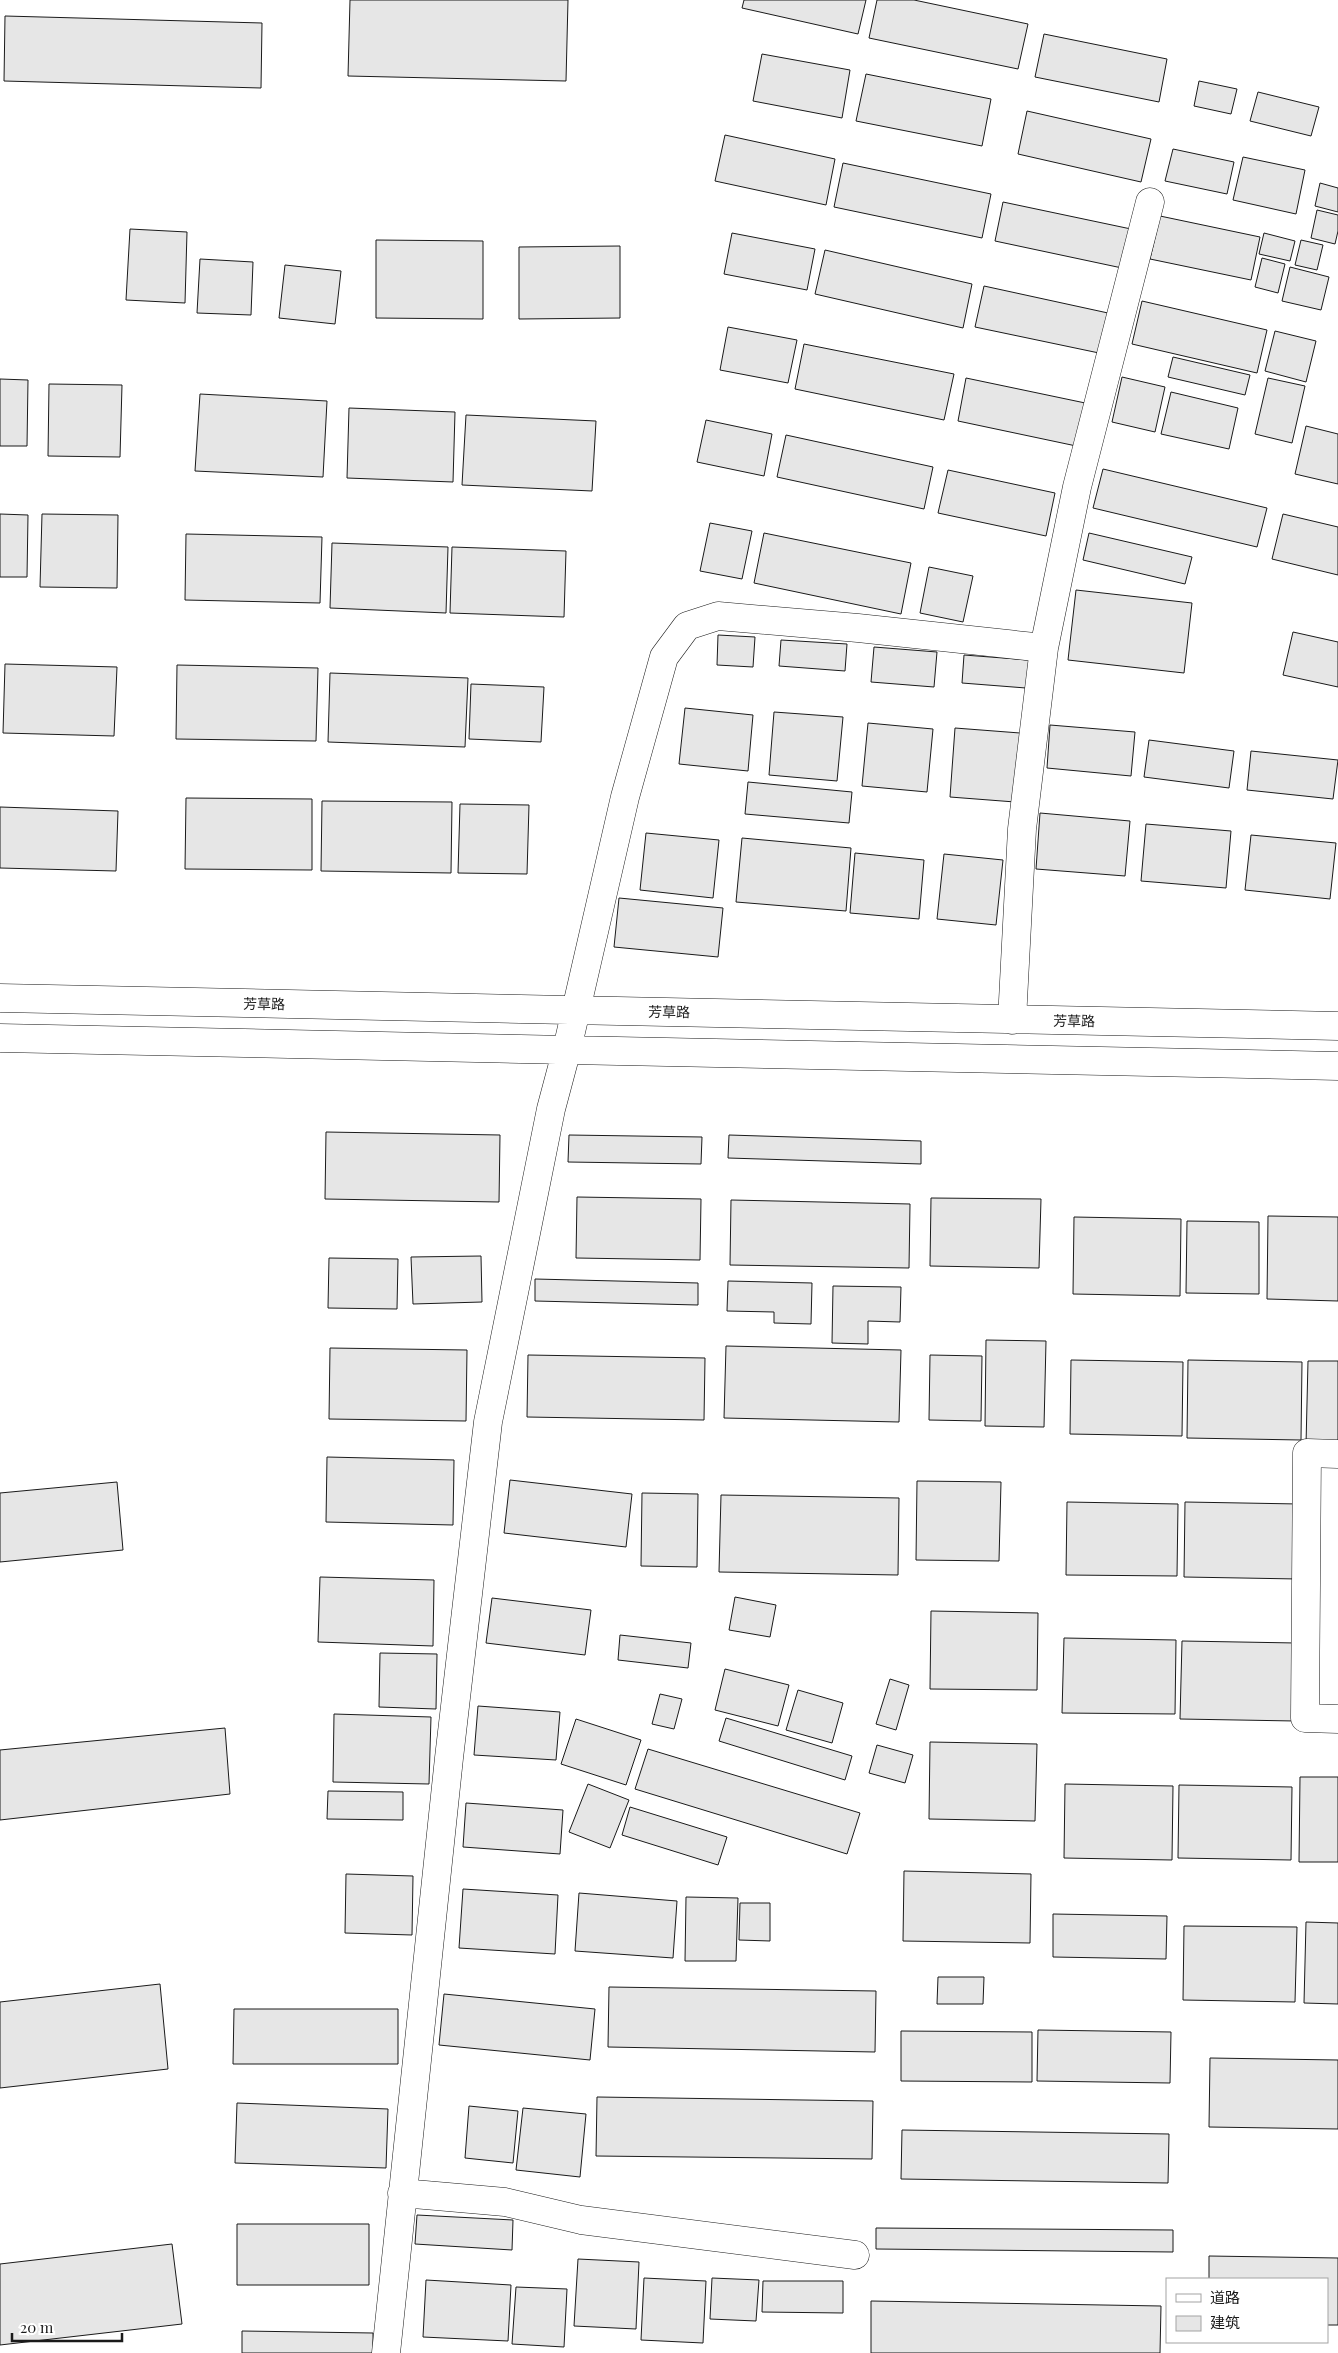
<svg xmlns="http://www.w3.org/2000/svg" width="1338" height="2353" viewBox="0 0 1338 2353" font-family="'Playfair Display','Noto Sans SC',serif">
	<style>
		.building { fill: #e6e6e6; stroke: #1a1a1a }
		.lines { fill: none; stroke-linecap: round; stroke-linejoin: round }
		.minor-casing { stroke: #1a1a1a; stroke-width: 29 }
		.minor { stroke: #fff; stroke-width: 28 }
		.labels { text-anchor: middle; stroke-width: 4; stroke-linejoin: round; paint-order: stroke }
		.street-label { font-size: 14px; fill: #1a1a1a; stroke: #fff }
	</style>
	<rect width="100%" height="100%" fill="#fff"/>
	<path class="building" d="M350 0H568L566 81 348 76Z
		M744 0H866L858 34 742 8Z
		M877 0H914L1028 24 1018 69 869 38Z
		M5 16 262 23 261 88 4 81Z
		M1044 34 1167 59 1159 102 1035 77Z
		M762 54 850 70 842 118 753 101Z
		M866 74 991 99 982 146 856 121Z
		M1199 81 1237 89 1231 114 1194 106Z
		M1258 92 1319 107 1311 136 1250 121Z
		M1027 111 1151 139 1141 182 1018 154Z
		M725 135 835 159 826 205 715 181Z
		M1173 149 1234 162 1227 194 1165 181Z
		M1243 157 1305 170 1296 214 1233 200Z
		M843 163 991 194 982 238 834 207Z
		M1320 183 1338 188V212L1315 206Z
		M1003 202 1131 229 1122 268 995 241Z
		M1317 210 1338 215V231L1335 244 1311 238Z
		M1160 216 1260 237 1251 280 1150 259Z
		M130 229 187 232 185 303 126 300Z
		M732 233 815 249 807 290 724 274Z
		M1264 233 1295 241 1290 261 1259 254Z
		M376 240 483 241V319L376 318Z
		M1301 240 1323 245 1317 270 1295 265Z
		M620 246V318L519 319V247Z
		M825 250 972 284 963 328 815 294Z
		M1262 258 1285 264 1278 293 1255 287Z
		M200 259 253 262 251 315 197 313Z
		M285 265 341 271 335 324 279 318Z
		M1290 267 1329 277 1321 310 1282 301Z
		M984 286 1108 313 1099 353 975 327Z
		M1142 301 1267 330 1257 373 1132 344Z
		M728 327 797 340 788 383 720 370Z
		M1275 331 1316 341 1306 382 1265 371Z
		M804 344 954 374 944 420 795 389Z
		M1173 357 1250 375 1245 395 1168 377Z
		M1122 377 1165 387 1155 432 1112 422Z
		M966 378 1090 404 1081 447 958 421Z
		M1268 378 1305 386 1292 443 1255 434Z
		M0 379 28 380 27 446H0Z
		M49 384 122 385 120 457 48 456Z
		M1171 392 1238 408 1229 449 1161 434Z
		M200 394 327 401 323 477 195 471Z
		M349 408 455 412 453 482 347 478Z
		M466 415 596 421 592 491 462 485Z
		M706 420 772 434 764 476 697 462Z
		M1306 426 1338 434V484L1295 474Z
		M786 435 933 467 924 509 777 477Z
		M1103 469 1267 508 1257 547 1093 508Z
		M948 470 1055 493 1046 536 938 513Z
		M0 514 28 515 27 577H0Z
		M42 514 118 515 117 588 40 587Z
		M1283 514 1338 527V575L1272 559Z
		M710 523 752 531 742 579 700 571Z
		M764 533 911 563 901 614 754 583Z
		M1089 533 1192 557 1185 584 1083 560Z
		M186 534 322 537 320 603 185 600Z
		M332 543 448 547 446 613 330 608Z
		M452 547 566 551 564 617 450 613Z
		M929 567 973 576 963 622 920 613Z
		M1076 590 1192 603 1184 673 1068 660Z
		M1293 632 1338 642V687L1283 675Z
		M718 635 755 637 753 667 717 665Z
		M781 640 847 644 845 671 779 666Z
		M874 647 937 652 934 687 871 682Z
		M964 655 1029 660 1026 688 962 683Z
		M5 664 117 667 114 736 3 733Z
		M177 665 318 668 316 741 176 739Z
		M330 673 468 678 465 747 328 742Z
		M471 684 544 687 541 742 469 739Z
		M685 708 753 715 748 771 679 764Z
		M774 712 843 717 837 781 769 775Z
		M868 723 933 729 927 792 862 786Z
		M1050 725 1135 732 1131 776 1047 768Z
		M955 728 1020 733 1015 802 950 797Z
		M1149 740 1234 751 1229 788 1144 777Z
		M1251 751 1338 760 1333 799 1247 790Z
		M748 782 852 792 849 823 745 814Z
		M186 798 312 799V870L185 869Z
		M322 801 452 802 451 873 321 871Z
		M460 804 529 805 527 874 458 873Z
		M0 807 118 811 116 871 0 868Z
		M1040 813 1130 821 1125 876 1036 869Z
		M1146 824 1231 831 1226 888 1141 881Z
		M646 833 719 840 713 898 640 890Z
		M1251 835 1336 843 1330 899 1245 890Z
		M742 838 851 848 846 911 736 902Z
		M855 853 924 860 919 919 850 913Z
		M944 854 1003 860 996 925 937 919Z
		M619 898 723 908 718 957 614 947Z
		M326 1132 500 1135 499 1202 325 1199Z
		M569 1135 702 1137 701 1164 568 1162Z
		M729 1135 921 1141V1164L728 1158Z
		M577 1197 701 1199 700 1260 576 1258Z
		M931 1198 1041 1199 1039 1268 930 1266Z
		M731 1200 910 1204 909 1268 730 1265Z
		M1268 1216 1338 1217V1301L1267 1299Z
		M1074 1217 1181 1219 1180 1296 1073 1294Z
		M1187 1221 1259 1222V1294L1186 1293Z
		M481 1256 482 1302 413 1304 411 1257Z
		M329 1258 398 1259 397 1309 328 1308Z
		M535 1279 698 1283V1305L535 1301Z
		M728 1281 812 1283 811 1324 774 1323V1312L727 1311Z
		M833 1286 901 1287 900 1322 868 1321V1344L832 1343Z
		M986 1340 1046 1341 1044 1427 985 1426Z
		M726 1346 901 1350 899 1422 724 1418Z
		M330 1348 467 1350 466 1421 329 1419Z
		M528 1355 705 1358 704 1420 527 1417Z
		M930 1355 982 1356 981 1421 929 1420Z
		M1071 1360 1183 1362 1182 1436 1070 1434Z
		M1188 1360 1302 1362 1301 1440 1187 1438Z
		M1308 1361H1338V1445H1306Z
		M327 1457 454 1460 453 1525 326 1522Z
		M510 1480 632 1494 626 1547 504 1533Z
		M917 1481 1001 1482 999 1561 916 1560Z
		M117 1482 123 1550 0 1562V1493Z
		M642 1493 698 1494 697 1567 641 1566Z
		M721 1495 899 1498 898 1575 719 1572Z
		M1067 1502 1178 1504 1177 1576 1066 1575Z
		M1185 1502 1299 1504 1298 1579 1184 1577Z
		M320 1577 434 1580 433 1646 318 1642Z
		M735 1597 776 1605 770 1637 729 1630Z
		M492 1598 591 1610 585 1655 486 1643Z
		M931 1611 1038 1613 1037 1690 930 1689Z
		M620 1635 691 1643 688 1668 618 1660Z
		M1064 1638 1176 1640 1175 1714 1062 1713Z
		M1182 1641 1296 1643 1295 1721 1180 1719Z
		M380 1653 437 1654 436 1709 379 1707Z
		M725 1669 789 1685 778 1726 715 1710Z
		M890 1679 909 1685 896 1730 876 1724Z
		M798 1690 843 1703 832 1743 786 1730Z
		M660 1694 682 1699 674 1729 652 1724Z
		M478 1706 560 1712 556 1760 474 1755Z
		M334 1714 431 1717 429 1784 333 1782Z
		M726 1718 852 1756 845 1780 719 1741Z
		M576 1719 641 1740 626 1785 561 1764Z
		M225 1728 230 1794 0 1820V1750Z
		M930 1742 1037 1744 1035 1821 929 1819Z
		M877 1745 913 1755 905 1783 869 1773Z
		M648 1749 860 1813 847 1854 635 1789Z
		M1300 1777H1338V1862H1299Z
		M588 1784 629 1800 610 1848 569 1832Z
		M1065 1784 1173 1786 1172 1860 1064 1858Z
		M1179 1785 1292 1787 1291 1860 1178 1858Z
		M328 1791 403 1792V1820L327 1819Z
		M466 1803 563 1810 560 1854 463 1847Z
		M630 1807 727 1837 718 1865 622 1835Z
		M904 1871 1031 1874 1030 1943 903 1941Z
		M346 1874 413 1876 412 1935 345 1933Z
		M463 1889 558 1895 555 1954 459 1948Z
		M579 1893 677 1901 673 1958 575 1951Z
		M686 1897 738 1898 736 1961H685Z
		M740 1903H770V1941L739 1940Z
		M1053 1914 1167 1916 1166 1959 1053 1957Z
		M1306 1922 1338 1923V2004L1304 2003Z
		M1184 1926 1297 1927 1295 2002 1183 2000Z
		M938 1977H984L983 2004H937Z
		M160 1984 168 2069 0 2088V2002Z
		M609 1987 876 1991 875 2052 608 2047Z
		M444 1994 595 2009 590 2060 439 2045Z
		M234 2009H398V2064H233Z
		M1038 2030 1171 2032 1170 2083 1037 2081Z
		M901 2031 1032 2032V2082L901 2081Z
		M1210 2058 1338 2060V2129L1209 2127Z
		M597 2097 873 2101 872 2159 596 2156Z
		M237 2103 388 2109 386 2168 235 2163Z
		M469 2106 518 2111 513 2163 465 2158Z
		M523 2108 586 2114 580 2177 516 2170Z
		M902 2130 1169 2134 1168 2183 901 2179Z
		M417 2215 513 2220 512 2250 415 2244Z
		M237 2224H369V2285H237Z
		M876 2228 1173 2230V2252L876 2249Z
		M172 2244 182 2324 0 2345V2264Z
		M1209 2256 1338 2258V2325H1327V2279H1209Z
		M578 2259 639 2262 636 2329 574 2326Z
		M644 2278 706 2281 703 2343 641 2340Z
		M712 2278 759 2280 756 2321 710 2319Z
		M426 2280 511 2285 508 2341 423 2337Z
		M763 2281H843V2313L762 2312Z
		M516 2287 567 2289 564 2347 512 2344Z
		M871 2301 1161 2306 1160 2353H871Z
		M242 2331 373 2333V2353H242Z"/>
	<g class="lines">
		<g class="minor-casing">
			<path id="minor" d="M0 998 1338 1026
				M1012 1020 1022 829 1044 648
				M0 1038 1338 1066
				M1338 1454 1307 1453 1305 1718 1338 1719
				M402 2193 505 2202 581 2220 855 2255
				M386 2353 449 1758 488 1422 551 1109 567 1049 625 797 664 657 687 626 718 616 858 628 1044 648 1077 487 1150 202"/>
		</g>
		<use href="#minor" class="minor"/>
	</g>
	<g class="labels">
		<g class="street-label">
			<text transform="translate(264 1004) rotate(1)" y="5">芳草路</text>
			<text transform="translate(669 1012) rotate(1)" y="5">芳草路</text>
			<text transform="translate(1074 1021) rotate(1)" y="5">芳草路</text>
		</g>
	</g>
	<rect x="1166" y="2278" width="162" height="65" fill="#ffffff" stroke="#a3a3a3"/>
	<rect x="1176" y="2294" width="25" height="8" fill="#ffffff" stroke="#a3a3a3"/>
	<text x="1210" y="2303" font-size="15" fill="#1a1a1a">道路</text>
	<rect x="1176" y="2316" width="25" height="15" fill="#e6e6e6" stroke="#a3a3a3"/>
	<text x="1210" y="2328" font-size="15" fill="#1a1a1a">建筑</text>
	<path d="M12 2333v8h110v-8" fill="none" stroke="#1a1a1a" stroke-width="2.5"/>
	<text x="20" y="2333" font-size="15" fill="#1a1a1a" stroke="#ffffff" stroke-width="4" paint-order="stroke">20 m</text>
</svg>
